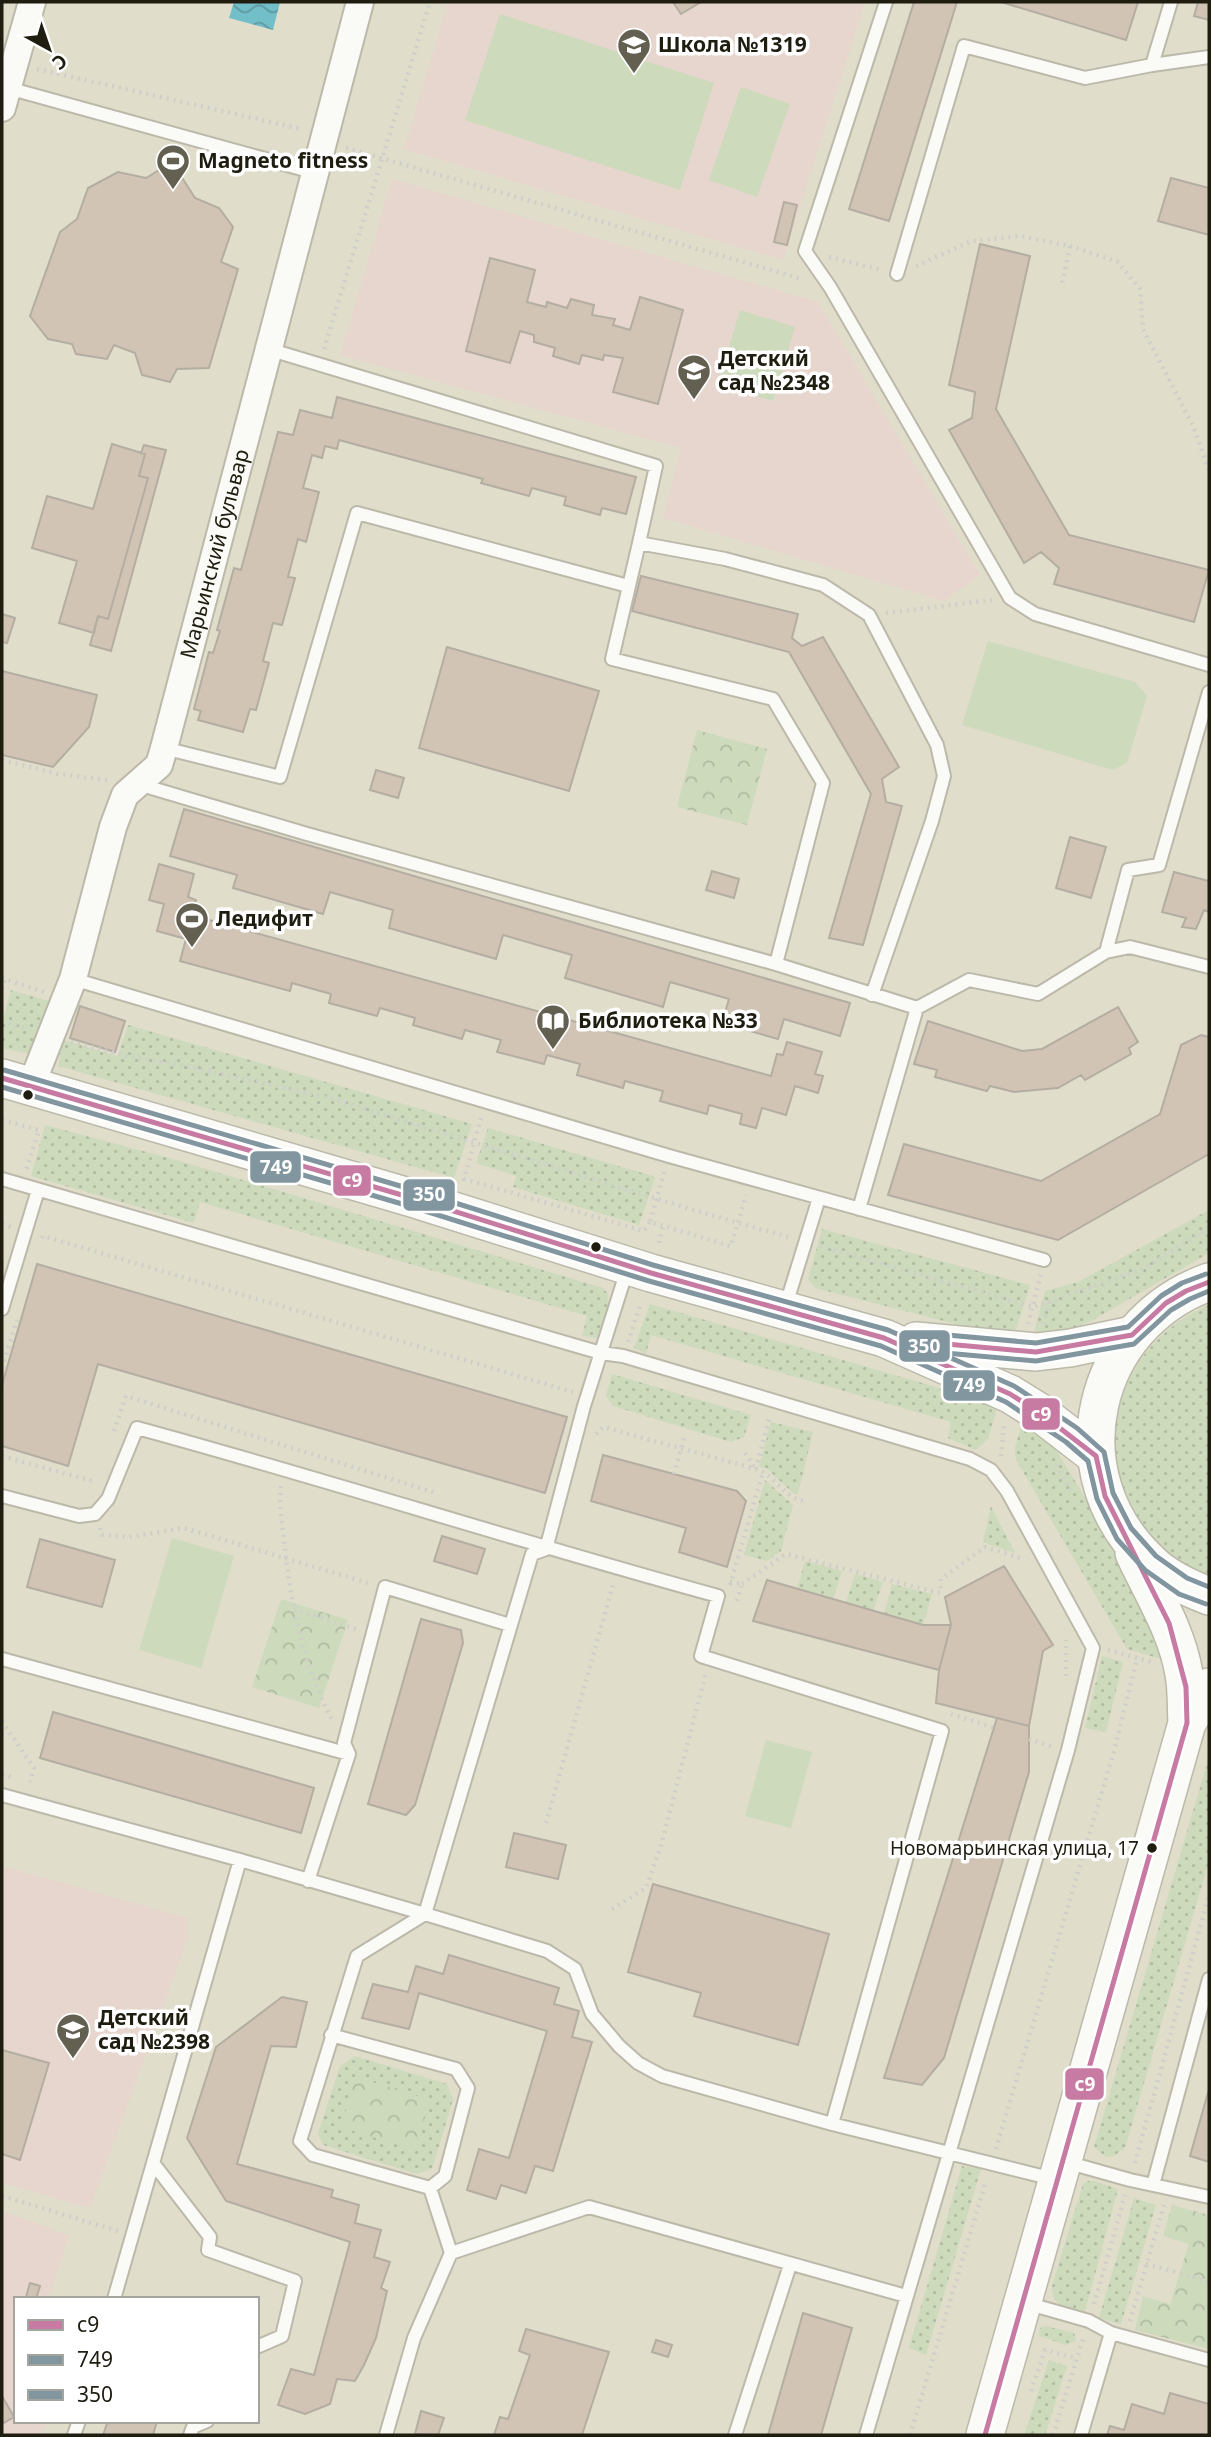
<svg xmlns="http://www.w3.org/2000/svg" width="1211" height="2437" viewBox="0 0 1211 2437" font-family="'Noto Sans',sans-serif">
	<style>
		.education { fill: #e7d6ce }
		.grass { fill: url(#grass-dots) }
		.park { fill: url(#park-crowns) }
		.pitch { fill: #cddabc }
		.water { fill: url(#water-waves) }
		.building { fill: #d1c4b5; stroke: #b4ada1; stroke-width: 2 }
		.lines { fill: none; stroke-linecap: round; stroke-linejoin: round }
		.lane-casing { stroke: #bcb9aa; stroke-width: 16 }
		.street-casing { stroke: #bcb9aa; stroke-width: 30 }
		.secondary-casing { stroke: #bcb9aa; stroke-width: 40 }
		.path { stroke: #cfcfc9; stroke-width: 4.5; stroke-dasharray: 2 5; stroke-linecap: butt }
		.lane { stroke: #fafaf7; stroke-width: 12 }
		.street { stroke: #fafaf7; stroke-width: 26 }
		.secondary { stroke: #fafaf7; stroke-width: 37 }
		.bus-1-casing { stroke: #fff; stroke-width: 10 }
		.bus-2-casing { stroke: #fff; stroke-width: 10 }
		.bus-3-casing { stroke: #fff; stroke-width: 10 }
		.bus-1 { stroke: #c77ba2; stroke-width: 5 }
		.bus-2 { stroke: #81969f; stroke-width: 5 }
		.bus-3 { stroke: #81969f; stroke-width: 5 }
		.bus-dot { fill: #1f1d10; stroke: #fff; stroke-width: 2.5 }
		.labels { text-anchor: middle; stroke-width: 7; stroke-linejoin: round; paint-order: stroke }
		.bus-label { font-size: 19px; fill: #1f1d10; stroke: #fff; text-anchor: end }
		.poi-label { font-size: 21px; font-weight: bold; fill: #1f1d10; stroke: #fff; text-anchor: start }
		.street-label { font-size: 21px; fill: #1f1d10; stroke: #fff }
		.line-badge { stroke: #fff; stroke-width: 2.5 }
		.badge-label { font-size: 19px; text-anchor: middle; font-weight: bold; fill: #fff }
	</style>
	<defs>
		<pattern id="grass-dots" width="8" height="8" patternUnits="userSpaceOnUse" patternTransform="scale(1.75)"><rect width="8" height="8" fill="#cddabc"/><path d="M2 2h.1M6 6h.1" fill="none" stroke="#b0bba1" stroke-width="1.8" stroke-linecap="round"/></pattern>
		<pattern id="park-crowns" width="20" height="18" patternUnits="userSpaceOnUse" patternTransform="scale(1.75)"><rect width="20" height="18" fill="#cddabc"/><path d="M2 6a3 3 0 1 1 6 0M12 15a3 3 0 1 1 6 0" fill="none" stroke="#b0bba1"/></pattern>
		<pattern id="water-waves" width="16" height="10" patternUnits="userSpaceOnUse" patternTransform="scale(1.75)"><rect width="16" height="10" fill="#72bec9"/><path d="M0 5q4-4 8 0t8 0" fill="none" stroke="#5d9aa2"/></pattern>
	</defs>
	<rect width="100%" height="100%" fill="#e1ddcb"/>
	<path class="education" d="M448 2H865L783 260 404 149Z
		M392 179 818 302 980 575 944 601 663 518 681 448 340 355Z
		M2 1866 188 1918V1938L90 2208 2 2183Z
		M2 2211 69 2235 49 2299H16V2421H46L42 2435H2Z"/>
	<path class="grass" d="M11 990 52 1002 34 1055 2 1048V1023Z
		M128 1025 472 1124 454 1178 58 1066 63 1040 118 1056Z
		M45 1125 173 1159 603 1288 608 1294 607 1316 598 1338 582 1336 587 1316 200 1202 194 1223 31 1176Z
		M488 1128 653 1176 655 1178 639 1225 513 1187 516 1176 476 1163Z
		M1209 1210V1253L1093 1320 1070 1330 1035 1334V1328L1045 1291 1078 1282Z
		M822 1229 1030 1285 1015 1333 971 1328 815 1288 808 1279Z
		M650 1304 998 1405 988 1439 976 1450 948 1438 951 1422 651 1335 646 1354 634 1348Z
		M1209 1305V1576C1083 1526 1085 1357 1209 1305Z
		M612 1374 751 1415 744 1437 731 1442 613 1406 606 1396Z
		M1024 1415 1036 1425 1055 1448 1118 1552 1171 1662 1127 1649 1016 1460 1015 1448Z
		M771 1422 813 1432 798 1494 793 1493 766 1468 759 1467Z
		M765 1480 793 1505 781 1551 767 1561 744 1555Z
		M991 1506 1015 1553 983 1542Z
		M805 1561 842 1571 833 1599 797 1589Z
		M855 1574 883 1582 873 1611 846 1603Z
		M892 1584 932 1594 923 1625 884 1614Z
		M1102 1656 1123 1662 1106 1732 1085 1728Z
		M1209 1757V1861L1125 2148 1114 2156 1106 2157 1094 2147Z
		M355 2056 447 2084 453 2100 432 2169 417 2174 323 2145 318 2133 340 2066Z
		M962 2166 981 2169 926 2355 909 2348Z
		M1088 2181H1094L1118 2189 1084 2315C1068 2310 1051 2306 1052 2286L1083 2184Z
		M1134 2198 1156 2205 1121 2324 1099 2318Z
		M1046 2326 1074 2333 1076 2341 1066 2345 1039 2336 1040 2328Z
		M1049 2360 1067 2366 1045 2435H1024Z"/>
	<path class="park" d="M697 730 767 749 747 825 677 807Z
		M281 1599 348 1620 319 1708 252 1687Z
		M356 2077 430 2100 414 2150 341 2127Z
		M1172 2205 1209 2215V2349L1135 2330 1143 2296 1170 2304 1189 2244 1163 2236Z"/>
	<path class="pitch" d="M500 14 714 83 680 190 465 120Z
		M741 87 790 104 757 197 709 180Z
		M740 310 795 327 773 401 718 385Z
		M988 641 1135 682 1147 696 1127 763 1113 770 962 725Z
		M172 1538 234 1556 201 1668 139 1650Z
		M766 1740 812 1752 791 1828 745 1816Z"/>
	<path class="water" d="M234 2H280L273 30 229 18Z"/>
	<path class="building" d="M673 2H701L681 14Z
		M914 2H957L889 221 849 209Z
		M1001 2H1138L1126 40Z
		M1198 2H1209V20L1194 16Z
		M159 170 181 176 195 198 219 208 233 227 221 262 238 269 209 368 177 369 170 382 142 375 135 353 114 345 107 359 76 354 72 344 48 339 30 316 60 232 77 219 88 188 118 172 146 178Z
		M1171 178 1209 188V235L1158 221Z
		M784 202 797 205 787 245 774 242Z
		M980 244 1030 256 996 409 1069 535 1209 570 1194 622 1054 584 1059 568 1041 552 1024 563 949 430 972 418 975 392 949 385Z
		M490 258 535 270 527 302 546 307 547 302 567 308 571 299 594 305 592 315 615 319 613 325 630 330 640 297 683 310 658 404 613 392 623 358 604 355 603 360 582 355 579 364 553 356 555 348 534 342V335L520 331 510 363 466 351Z
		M337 397 636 477 626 514 602 508 600 515 564 505 566 497 532 488 529 496 481 483 483 479 339 440 337 449 325 446 322 458 312 455 303 488 319 492 306 542 298 539 288 577 295 578 282 625 273 623 263 661 269 663 256 710 250 709 243 732 198 720 201 711 194 709 209 652 213 653 220 631 217 630 234 568 241 570 278 432 293 435 300 410 332 418Z
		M112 444 145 454 139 476 148 478 108 619 98 616 94 633 59 623 77 561 32 548 47 496 93 509Z
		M144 445 166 450 111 651 90 645 98 616 108 619 148 478 139 476 145 454 141 453Z
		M641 576 798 614 792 638 802 646 823 637 899 767 882 779 886 802 902 806 863 945 829 938 871 794 789 652 632 611Z
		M2 614 15 618 7 643 2 642Z
		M447 647 599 691 569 791 419 748Z
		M2 671 97 695 89 727 53 767 2 755Z
		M376 770 404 778 398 798 370 790Z
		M184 809 850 1003 840 1036 784 1019 778 1039 722 1023 729 999 670 982 663 1007 565 978 572 955 503 935 496 959 389 928 393 910 330 892 323 914 233 888 237 875 170 856Z
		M1070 837 1106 847 1091 898 1056 888Z
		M159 864 194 874 188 897 196 900 191 915 771 1076 777 1054 783 1055 787 1042 822 1052 815 1074 823 1076 818 1093 795 1086 786 1115 762 1108 756 1128 740 1124 742 1114 709 1105 707 1114 660 1101 663 1091 625 1081 623 1088 577 1075 580 1064 547 1055 544 1064 497 1052 501 1040 465 1030 462 1039 413 1025 415 1018 380 1008 377 1016 329 1003 331 994 292 983 290 991 180 961 186 939 157 931 164 904 149 900Z
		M712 871 739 879 734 898 706 890Z
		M1174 872 1209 881V912L1204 910 1196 929 1182 927 1186 918 1162 912Z
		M80 1006 125 1021 115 1052 70 1038Z
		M1118 1007 1138 1042 1129 1048 1131 1054 1085 1080 1081 1075 1058 1088 1014 1092 990 1086 987 1091 935 1077 937 1070 914 1064 928 1021 1022 1051 1042 1049Z
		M1201 1035 1209 1037V1154L1058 1240 888 1195 904 1144 1041 1181 1160 1114 1181 1045Z
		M37 1264 567 1417 545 1493 98 1364 68 1466 2 1446V1385Z
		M603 1455 737 1491 746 1501 727 1567 679 1552 686 1528 591 1501Z
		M442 1536 485 1549 477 1574 434 1561Z
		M40 1539 115 1560 102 1607 27 1587Z
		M1004 1566 1053 1645 1043 1651 1029 1726 936 1703 939 1670 951 1625 945 1597Z
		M767 1580 923 1625H951L939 1670 753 1621Z
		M421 1619 461 1630 463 1643 415 1805 406 1815 368 1804Z
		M53 1712 314 1788 301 1833 40 1758Z
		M997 1718 1029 1726V1772L944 2058 922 2085 884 2078Z
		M514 1833 566 1845 558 1879 506 1867Z
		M653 1884 829 1934 798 2045 694 2016 701 1993 628 1972Z
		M449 1955 559 1988 554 2004 579 2011 572 2037 592 2042 553 2171 535 2166 526 2193 501 2185 496 2199 467 2190 479 2149 509 2158 547 2031 419 1993 409 2029 362 2018 373 1984 408 1992 416 1966 443 1974Z
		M282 1997 307 2002 296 2047 271 2046 237 2164 333 2190 331 2197 359 2205 355 2223 381 2230 374 2257 390 2262 381 2288 387 2291 376 2338 364 2365 355 2381 337 2379 330 2404 305 2414 278 2405 291 2369 314 2375 350 2242 226 2201 187 2138 216 2047Z
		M2 2050 49 2063 20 2160 2 2154Z
		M1209 2089V2162L1190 2156Z
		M30 2283 40 2286 36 2299 26 2297Z
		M803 2313 852 2328 821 2435H768Z
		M526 2329 609 2352 582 2435H494L500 2417 508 2419 530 2355 519 2351Z
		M656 2340 672 2345 668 2357 652 2352Z
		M1170 2393 1209 2404V2435H1107L1110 2426 1124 2430 1132 2404 1164 2414Z
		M2 2396 14 2417 2 2424Z
		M421 2411 444 2418 438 2435 415 2434Z
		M108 2421H157L153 2435H103Z"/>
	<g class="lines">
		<g class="lane-casing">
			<path id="lane" d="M886 2 805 251 830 287 1010 598 1035 614 1209 665
				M1171 2 1152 65 1209 57
				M8 88 316 173
				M897 274 964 46 1085 78 1152 65
				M268 349 656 466 639 543 725 559 823 585 869 615 937 745 944 776 932 821 872 995
				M639 543 612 659 773 699 823 783 776 964
				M164 748 280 777 357 513 628 586
				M138 784 307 834 776 964 917 1008 969 980 1038 994 1106 952 1130 947 1209 967
				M1106 952 1128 870 1159 865 1209 692
				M73 979 669 1156 1044 1260
				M2 1179 601 1353 623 1356 970 1459 991 1470 1007 1491 1093 1648 1068 1750 866 2435
				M859 1209 917 1008
				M627 1270 584 1406 546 1549 532 1554 425 1914 547 1951 575 1969 592 2014 619 2046 638 2063 662 2076 832 2124 1053 2179
				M785 1308 819 1198
				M2 1309 38 1190
				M2 1496 79 1516 95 1514 108 1499 137 1428C332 1481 523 1543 718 1596L701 1656 942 1731 832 2124
				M2 1659 349 1754
				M2 1795 240 1860 425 1914 357 1956 300 2141 313 2155 430 2188 451 2253 589 2207 906 2296
				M308 1881 349 1754 344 1743 385 1587 510 1625
				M331 2035 456 2069 468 2088 445 2176 430 2188
				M1066 2162 1130 2180 1209 2197
				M153 2163 210 2237 208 2250 295 2281 282 2336 257 2347
				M1153 2185 1209 1979
				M114 2299 240 1860
				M1026 2303 1089 2321 1111 2333 1209 2360
				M74 2435 79 2421
				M190 2435 193 2427 207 2421
				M386 2435 414 2338 451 2253
				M735 2435 790 2265
				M1081 2435 1111 2333"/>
		</g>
		<g class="street-casing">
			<g id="street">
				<path d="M2 108 32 2"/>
				<path id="s1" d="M31 1086 73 979 113 827 125 795 159 765 164 748 360 2"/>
			</g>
		</g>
		<g class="secondary-casing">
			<path id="secondary" d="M2 1078 412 1198 651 1273 884 1338 1010 1394 1039 1412 1096 1456
				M1209 1282C1090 1325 1056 1474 1150 1562 1166 1578 1188 1588 1209 1596
				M916 1341 1036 1352 1070 1348 1132 1335
				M1134 1553C1152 1592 1177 1631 1184 1674 1187 1690 1186 1707 1187 1723
				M985 2435 1187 1723 1209 1687"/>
		</g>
		<path class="path" d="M37 69 301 129
			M346 148 802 279
			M1070 246 1118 262 1140 289 1143 329 1193 426 1209 470
			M829 257 882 270
			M916 266 972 241 1019 236 1070 246 1062 284
			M324 349 430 2
			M886 613 992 600
			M2 760 58 774 107 780
			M2 978 44 992
			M2 989 5 979
			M2 1021 29 1030
			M71 1042 122 1055 196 1068 333 1099 687 1208 788 1237
			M481 1118 464 1179 644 1231 650 1222
			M2 1120 39 1130 26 1170
			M664 1172 650 1222 731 1246 746 1195
			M2 1224 11 1227
			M42 1238 43 1236 573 1392
			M659 1243 663 1227
			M820 1246 1033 1307 1141 1270 1209 1228
			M1028 1324 1041 1274
			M1044 1324 1050 1302
			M628 1342 641 1303
			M2 1368 17 1320
			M114 1431 126 1396 436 1493
			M596 1434 603 1427 756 1469C777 1476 781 1497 805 1501
			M745 1453 755 1469
			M2 1456 96 1482
			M1001 1456 1004 1423
			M1056 1465 1071 1490
			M756 1469 769 1419H771
			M674 1474 685 1435
			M281 1486C279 1504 282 1522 284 1540 290 1601 304 1667 333 1722
			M100 1528 102 1535 129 1537 184 1528 368 1583
			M730 1582 742 1584 737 1601
			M742 1584 786 1554 940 1593 941 1579 985 1547 1024 1559
			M730 1585 763 1472
			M294 1609 356 1629
			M1108 1650 1151 1662
			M1066 1676V1640
			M951 1714 994 1728
			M2 1721 34 1768 30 1782
			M1029 1739 1051 1746
			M2 1774 11 1777
			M546 1823 613 1585
			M612 1909 646 1888 660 1849 706 1673
			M996 2149 1114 1751 1137 1659
			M1135 2163 1209 1895
			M2 2196 118 2231
			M1146 2264 1209 2281
			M1094 2304 1125 2195
			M1130 2321 1164 2205
			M1031 2391 1045 2350 1076 2358
			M910 2435 986 2181
			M1053 2435 1084 2336"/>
		<use href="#lane" class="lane"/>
		<use href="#street" class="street"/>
		<use href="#secondary" class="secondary"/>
		<g class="bus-1-casing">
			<path id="bus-1" d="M2 1078 412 1198 651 1273 884 1338 1010 1394 1039 1412 1096 1456 1105 1496 1169 1623 1186 1687 1187 1723 985 2435
				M935 1343 1036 1352 1132 1335 1166 1303 1186 1291 1209 1282"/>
		</g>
		<g class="bus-2-casing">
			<path id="bus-2" d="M2 1087 409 1206 649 1281 881 1346 1006 1402 1066 1442 1088 1461 1097 1499 1117 1539 1145 1570 1179 1594 1206 1604
				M934 1352 1036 1361 1134 1344 1171 1310 1190 1299 1209 1291"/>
		</g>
		<g class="bus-3-casing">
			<path id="bus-3" d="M4 1070 414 1190 653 1265 888 1330 1014 1386 1077 1428 1104 1452 1113 1493 1131 1528 1156 1556 1187 1578 1209 1587
				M936 1334 1036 1343 1128 1327 1161 1296 1182 1283 1206 1274"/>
		</g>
		<use href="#bus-1" class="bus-1"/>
		<use href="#bus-2" class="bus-2"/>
		<use href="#bus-3" class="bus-3"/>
	</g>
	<defs>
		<g id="school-pin" transform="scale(1.75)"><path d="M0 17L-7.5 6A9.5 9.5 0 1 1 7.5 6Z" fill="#636051" stroke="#fff"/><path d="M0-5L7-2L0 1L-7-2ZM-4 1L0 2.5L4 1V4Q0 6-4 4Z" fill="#fff"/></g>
		<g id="stadium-pin" transform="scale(1.75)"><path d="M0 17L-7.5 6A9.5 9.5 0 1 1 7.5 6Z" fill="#636051" stroke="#fff"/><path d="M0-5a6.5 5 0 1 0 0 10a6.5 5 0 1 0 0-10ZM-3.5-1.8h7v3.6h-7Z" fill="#fff"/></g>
		<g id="library-pin" transform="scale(1.75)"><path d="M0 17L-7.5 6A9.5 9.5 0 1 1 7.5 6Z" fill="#636051" stroke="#fff"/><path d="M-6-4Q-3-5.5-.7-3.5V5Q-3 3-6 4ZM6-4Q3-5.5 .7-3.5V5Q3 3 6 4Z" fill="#fff"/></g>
	</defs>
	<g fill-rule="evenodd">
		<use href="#school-pin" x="634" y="45"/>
		<use href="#stadium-pin" x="173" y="161"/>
		<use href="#school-pin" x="694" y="371"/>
		<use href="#stadium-pin" x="192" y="919"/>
		<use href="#library-pin" x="553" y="1021"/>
		<use href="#school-pin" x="73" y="2030"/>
	</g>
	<g class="bus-dot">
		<circle cx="28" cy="1095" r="6"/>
		<circle cx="596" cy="1247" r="6"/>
		<circle cx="1152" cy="1848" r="6"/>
	</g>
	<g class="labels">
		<g class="bus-label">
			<text x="1139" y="1855">Новомарьинская улица, 17</text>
		</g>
		<g class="poi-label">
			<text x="658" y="52">Школа №1319</text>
			<text x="198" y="168">Magneto fitness</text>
			<text x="718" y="366">Детский<tspan x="718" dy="24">сад №2348</tspan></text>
			<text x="216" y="926">Ледифит</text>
			<text x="578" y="1028">Библиотека №33</text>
			<text x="98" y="2025">Детский<tspan x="98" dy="24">сад №2398</tspan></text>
		</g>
		<g class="street-label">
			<text dy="7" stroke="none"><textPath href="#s1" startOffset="570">Марьинский бульвар</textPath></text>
		</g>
	</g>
	<g class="line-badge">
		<rect x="249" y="1150" width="53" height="34" rx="7" fill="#81969f"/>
		<rect x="332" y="1164" width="40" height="33" rx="7" fill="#c77ba2"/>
		<rect x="402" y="1178" width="54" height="34" rx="7" fill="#81969f"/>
		<rect x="898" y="1329" width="53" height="34" rx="7" fill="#81969f"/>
		<rect x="942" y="1369" width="54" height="33" rx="7" fill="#81969f"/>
		<rect x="1021" y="1397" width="40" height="34" rx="7" fill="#c77ba2"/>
		<rect x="1064" y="2067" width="41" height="34" rx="7" fill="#c77ba2"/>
	</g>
	<g class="badge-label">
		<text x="276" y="1174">749</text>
		<text x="352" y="1187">с9</text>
		<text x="429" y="1201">350</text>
		<text x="924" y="1353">350</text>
		<text x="969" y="1392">749</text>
		<text x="1041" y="1421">с9</text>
		<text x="1085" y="2091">с9</text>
	</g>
	<rect width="1211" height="2437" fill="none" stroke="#1f1d10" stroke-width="7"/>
	<rect x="14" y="2297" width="245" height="126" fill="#ffffff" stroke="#a5a59f" stroke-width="2"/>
	<rect x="28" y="2320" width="35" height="10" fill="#c77ba2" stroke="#a5a59f" stroke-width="2"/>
	<text x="77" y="2332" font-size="21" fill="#1f1d10">с9</text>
	<rect x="28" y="2355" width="35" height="10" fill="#81969f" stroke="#a5a59f" stroke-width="2"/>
	<text x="77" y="2367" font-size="21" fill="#1f1d10">749</text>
	<rect x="28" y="2390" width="35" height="10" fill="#81969f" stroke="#a5a59f" stroke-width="2"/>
	<text x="77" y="2402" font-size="21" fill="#1f1d10">350</text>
	<g transform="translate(49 49) rotate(140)" stroke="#ffffff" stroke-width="5" paint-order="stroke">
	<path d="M0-5L12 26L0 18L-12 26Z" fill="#1f1d10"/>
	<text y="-10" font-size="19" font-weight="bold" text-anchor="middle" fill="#1f1d10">С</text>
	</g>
</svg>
